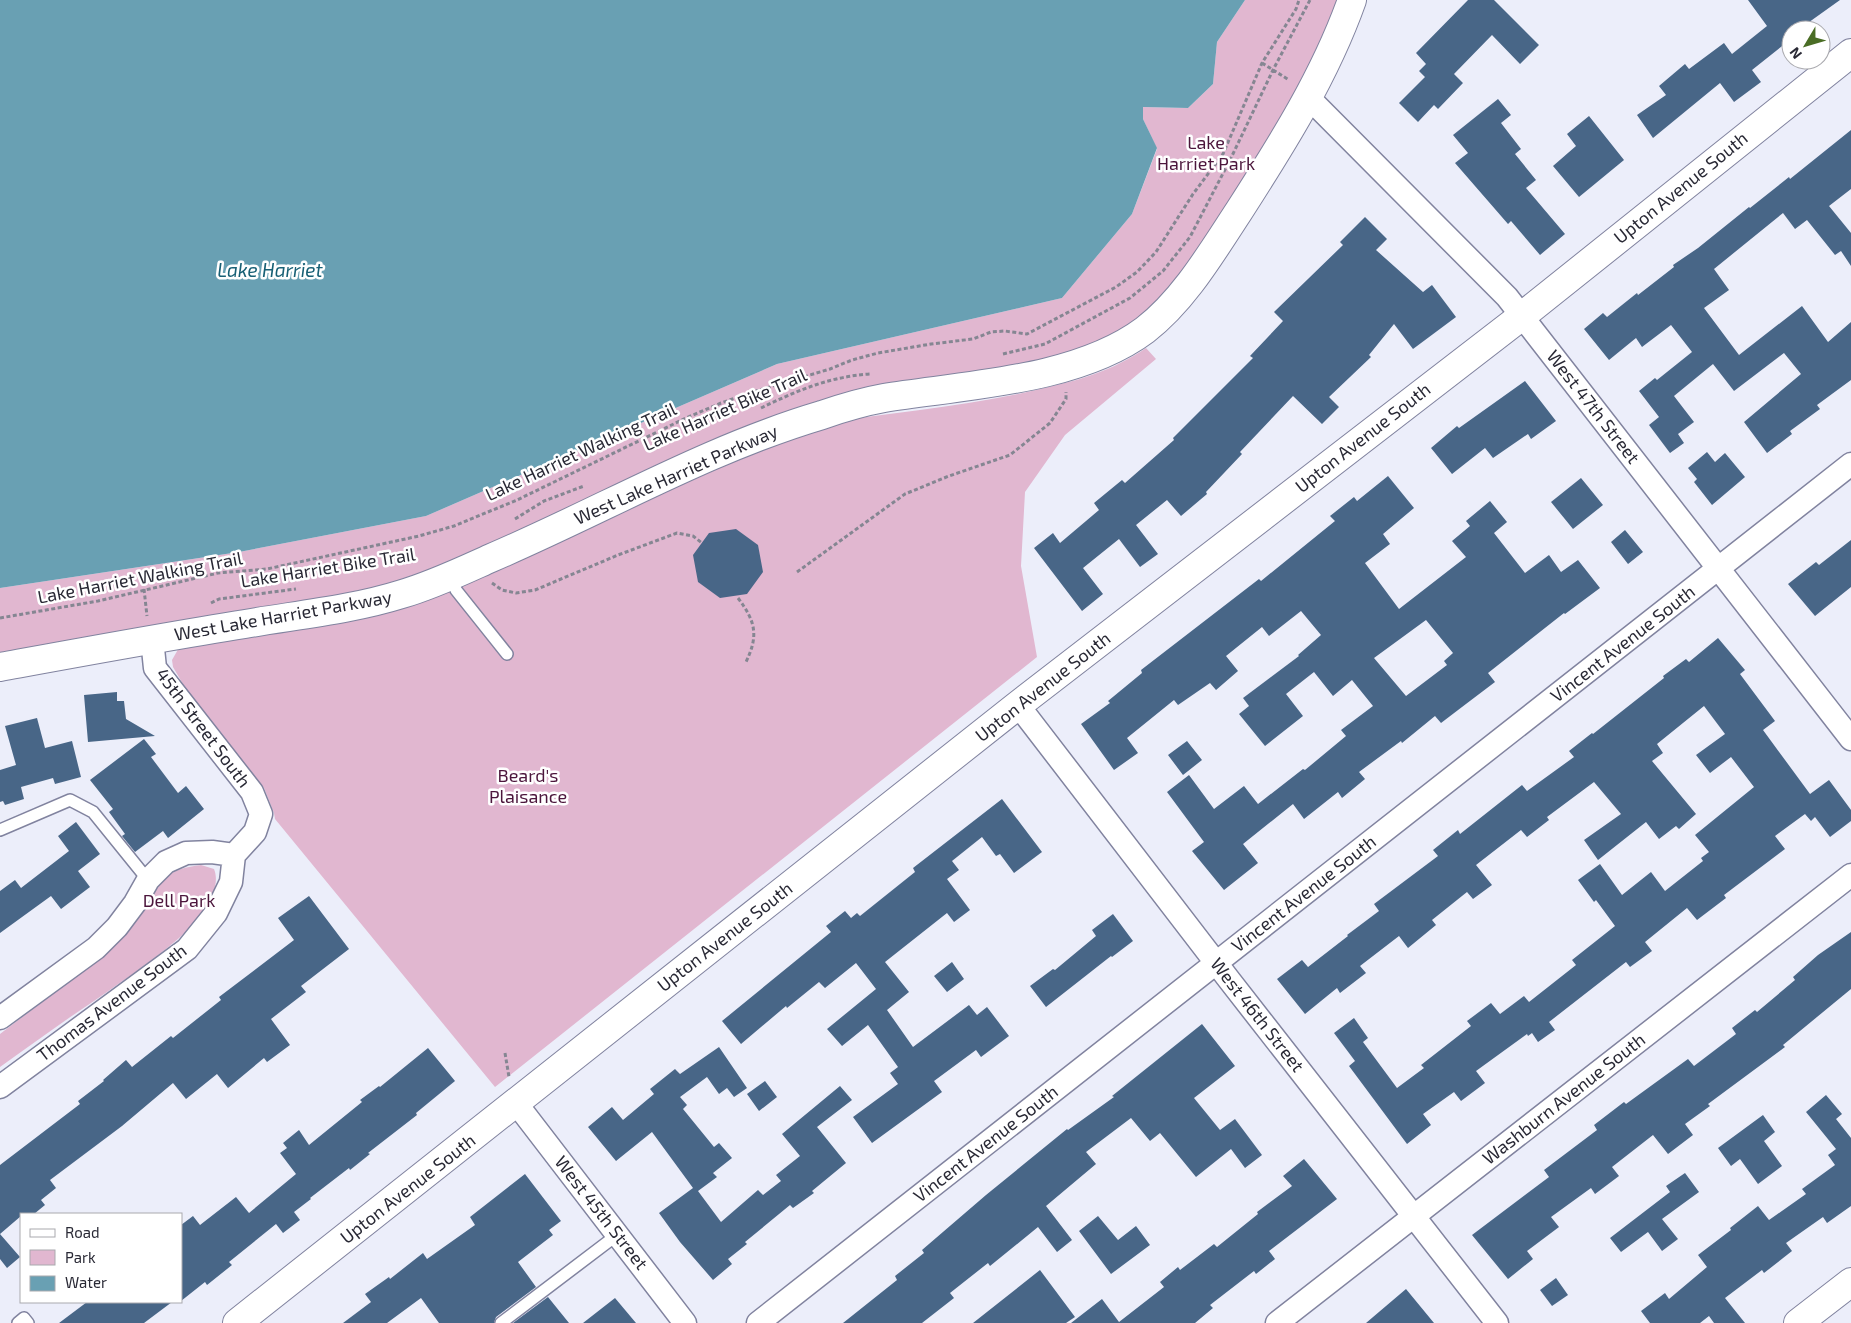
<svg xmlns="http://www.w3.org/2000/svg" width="1851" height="1323" viewBox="0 0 1851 1323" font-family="'Exo 2',sans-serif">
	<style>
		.green { fill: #e1b7d0 }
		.water { fill: #69a0b3 }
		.building { fill: #486687; fill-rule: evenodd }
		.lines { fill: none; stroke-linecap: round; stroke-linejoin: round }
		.service-casing { stroke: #81839f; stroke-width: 14 }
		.minor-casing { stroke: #81839f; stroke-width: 25 }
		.tertiary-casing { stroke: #81839f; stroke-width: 30 }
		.path { stroke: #858692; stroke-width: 3; stroke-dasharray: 4 2.5; stroke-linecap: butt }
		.service { stroke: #fff; stroke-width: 11 }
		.minor { stroke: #fff; stroke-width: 22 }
		.tertiary { stroke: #fff; stroke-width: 28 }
		.labels { text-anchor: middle; stroke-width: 5; stroke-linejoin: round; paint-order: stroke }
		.park-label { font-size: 18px; fill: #4c163c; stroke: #fff }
		.street-label { font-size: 18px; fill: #292935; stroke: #fff }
		.water-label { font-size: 19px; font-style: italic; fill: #186075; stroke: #fff }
	</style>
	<rect width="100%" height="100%" fill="#eceefa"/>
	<path class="green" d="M1245 0H1338L1304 89 1167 297 1107 352 885 398 470 568 0 667V588L239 552 426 516 777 364 1062 298 1132 214 1157 149 1143 119 1142 107 1188 108 1213 84 1217 42Z
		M1146 348 1156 359 1065 435 1025 492 1021 566 1037 657 495 1087 275 819 274 813 264 788 187 691 173 667 172 660 180 646 339 618 818 424C892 412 967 407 1040 389 1080 380 1112 371 1146 348Z
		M201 865 214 869C222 888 203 916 189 929 160 956 127 978 94 1001 62 1022 31 1045 0 1067V1034C41 1002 86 972 123 936 139 920 146 896 163 880 174 869 186 867 201 865Z"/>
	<path class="water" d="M0 0H1245L1217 42 1213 84 1188 108 1143 107V119L1157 148 1132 214 1062 298 777 364 426 516 239 552 0 588Z"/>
	<path class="building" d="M1468 0H1494L1539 45 1520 64 1492 35 1454 74 1463 83 1438 109 1434 105 1418 122 1399 103 1425 77 1419 71 1426 64 1416 53Z
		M1748 0H1840L1798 30H1791V39L1752 70 1761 82 1734 102 1720 83 1653 138 1637 115 1666 95 1659 86 1685 64 1689 69 1724 43 1732 54 1767 26Z
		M1498 99 1511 115 1501 123 1521 149 1515 154 1536 180 1526 188 1565 234 1540 255 1511 221 1508 224 1455 163 1468 153 1453 135Z
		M1589 116 1624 160 1579 197 1553 166 1576 146 1567 134Z
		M1851 130V189L1829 206 1851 233V266L1841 251 1835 255 1807 220 1795 229 1783 213 1714 269 1729 290 1704 308 1739 355 1802 306 1828 342 1851 322V380L1817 405 1820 409 1790 431 1792 434 1767 453 1744 422 1801 374 1784 353 1734 391 1713 364 1674 396 1694 422 1678 434 1684 443 1670 453 1649 425 1659 417 1639 391 1655 378 1657 380 1692 352 1671 325 1642 347 1636 338 1609 360 1584 329 1603 313 1607 317 1637 293 1638 295 1674 267 1673 265 1698 248 1749 207 1750 208 1789 177 1790 179Z
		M1365 217 1387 239 1376 250 1423 292 1432 285 1456 317 1413 349 1394 324 1369 355 1371 357 1329 397 1339 407 1322 424 1293 396 1240 452 1242 454 1206 492 1207 494 1181 516 1167 500 1136 525 1158 554 1140 567 1119 539 1083 568 1103 594 1082 611 1034 548 1053 533 1060 543 1099 510 1094 503 1122 480 1125 483 1174 440 1173 438 1253 358 1250 356 1283 321 1274 312 1343 245 1340 242Z
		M1525 381 1556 421 1531 439 1528 434 1493 458 1485 448 1452 474 1431 448 1457 426 1459 428Z
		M1707 452 1715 462 1725 453 1745 477 1712 505 1694 482 1697 479 1688 468Z
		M1388 476 1414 508 1383 534 1390 544 1365 563 1399 609 1466 557 1452 541 1470 526 1466 521 1490 501 1507 522 1494 533 1525 573 1549 555 1561 572 1578 560 1600 588 1565 614 1564 613 1488 673 1495 682 1462 707 1441 723 1435 716 1402 743 1401 741 1359 772 1365 779 1342 798 1338 792 1304 819 1293 804 1243 844 1258 863 1224 890 1192 851 1204 842 1167 792 1189 775 1214 809 1244 786 1258 804 1303 769 1305 770 1346 736 1341 730 1373 706 1352 680 1333 696 1314 672 1286 694 1303 716 1265 746 1239 714 1249 706 1243 698 1299 656 1298 655 1321 635 1301 611 1269 636 1262 627 1226 656 1238 671 1216 690 1210 683 1178 705 1174 700 1127 738 1138 753 1114 770 1081 724 1110 703 1108 701 1142 673 1141 670 1259 579 1261 581 1335 521 1330 516 1354 497 1357 501ZM1426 620 1453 653 1444 661 1447 665 1406 696 1374 658Z
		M1581 478 1603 505 1573 529 1551 502Z
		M736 529 758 545 763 572 747 594 720 598 698 582 693 555 709 533Z
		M1625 530 1643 552 1628 564 1611 542Z
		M1851 540V587L1815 616 1788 584 1816 562 1819 565Z
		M1718 638 1745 670 1740 674 1775 721 1763 730 1810 794 1829 780 1851 810V821L1830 837 1815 817 1811 821 1805 814 1775 836 1785 849 1724 895 1726 898 1697 920 1687 908 1645 942 1652 951 1630 967 1626 962 1549 1022 1555 1030 1538 1042 1532 1033 1528 1036 1527 1034 1476 1071 1485 1083 1461 1101 1454 1092 1423 1114 1431 1125 1407 1144 1349 1066 1355 1061 1334 1033 1354 1018 1368 1038 1363 1042 1397 1088 1424 1068 1421 1065 1471 1026 1467 1021 1491 1003 1500 1014 1524 996 1529 1002 1576 965 1572 960 1615 926 1596 900 1594 902 1578 880 1600 864 1622 895 1651 872 1665 891 1703 861 1701 858 1709 852 1695 835 1754 787 1731 757 1710 773 1696 755 1725 734 1704 706 1657 744 1663 753 1652 761 1696 814 1679 829 1676 826 1659 839 1646 822 1598 860 1584 840 1621 814 1594 782 1547 817 1549 820 1527 837 1521 830 1476 865 1492 885 1473 899 1467 892 1432 920 1436 925 1408 948 1399 936 1360 966 1366 973 1340 993 1337 988 1305 1014 1277 979 1302 960 1308 967 1348 936 1347 935 1379 911 1374 904 1438 856 1433 850 1458 830 1460 834 1522 785 1527 791 1574 757 1569 751 1592 733 1593 734 1664 678 1663 676 1686 659 1689 662Z
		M117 692V701H124L126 719 155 736 88 742 84 695Z
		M37 718 45 748 72 741 81 777 55 784 53 778 21 787 24 799 5 805 3 801 0 802V770L16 765 5 726Z
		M144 739 156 754 151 757 178 793 186 786 204 809 168 838 163 831 135 852 122 836 125 834 109 812 113 809 90 780Z
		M1187 741 1202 760 1183 775 1168 755Z
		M1002 799 1042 852 1014 873 1000 854 996 856 982 837 952 861 959 870 947 879 970 910 954 922 947 913 885 962 909 992 887 1010 913 1047 969 1005 977 1015 987 1007 1009 1036 981 1057 976 1050 934 1081 942 1092 872 1143 853 1117 898 1084 890 1073 898 1067 868 1025 842 1046 827 1029 876 989 856 963 825 988 819 982 787 1008 786 1006 741 1044 722 1021 831 932 826 926 845 911 851 918 857 913 860 916 915 872 913 868Z
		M76 822 100 854 78 871 90 887 61 909 51 896 0 933V891L15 880 21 888 69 851 58 836Z
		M309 896 349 949 301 986 306 992 271 1019 290 1045 267 1062 264 1058 228 1088 217 1074 186 1099 173 1083 122 1126 50 1180 56 1188 41 1200 45 1205 34 1214H21V1216L0 1234V1165L80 1104 78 1101 104 1081 103 1080 126 1060 132 1067 171 1036 173 1038 221 1000 219 997 294 940 278 918Z
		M1113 914 1133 941 1112 957 1111 956 1046 1007 1030 986 1053 969 1055 970 1096 936 1092 930Z
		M1851 932V989L1783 1045 1785 1047 1708 1104 1710 1106 1685 1124 1693 1135 1668 1154 1653 1135 1612 1167 1619 1176 1595 1194 1591 1188 1551 1217 1559 1227 1527 1251 1533 1259 1508 1279 1472 1235 1549 1177 1544 1170 1597 1130 1594 1125 1624 1102 1626 1104 1688 1059 1694 1066 1736 1034 1732 1028 1755 1010 1757 1012 1795 980 1793 977 1818 955Z
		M952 962 964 979 947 992 934 976Z
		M1202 1024 1235 1066 1194 1098 1220 1130 1235 1119 1262 1155 1245 1168 1231 1149 1196 1177 1160 1133 1150 1141 1131 1118 1086 1152 1096 1164 1046 1206 1072 1240 1057 1252 1038 1227 990 1266 988 1263 950 1293 954 1298 922 1323H843L897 1280 895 1276 924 1253 922 1250 986 1195 1067 1129 1068 1130 1114 1097 1112 1096Z
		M719 1047 747 1088 734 1097 727 1088 719 1094 707 1077 680 1097 687 1105 683 1109 714 1147 719 1143 732 1158 713 1173 717 1177 698 1191 721 1222 758 1190 763 1195 781 1181 776 1175 800 1156 782 1134 840 1086 852 1100 817 1127 846 1163 812 1191 814 1193 793 1208 790 1205 745 1242 747 1244 728 1259 732 1264 713 1280 680 1242 659 1213 693 1188 652 1132 616 1161 588 1127 612 1107 623 1120 654 1094 650 1089 675 1069 680 1074Z
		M428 1048 455 1081 416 1113 417 1115 368 1153 370 1154 350 1170 349 1168 310 1198 311 1199 294 1212 300 1220 283 1233 276 1224 229 1262 232 1265 207 1285 205 1282 181 1301V1225L193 1216 200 1225 236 1197 249 1213 296 1174 280 1153 287 1148 283 1143 299 1130 309 1145 362 1102 360 1100 379 1086 380 1087Z
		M765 1081 777 1097 759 1111 747 1094Z
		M1826 1095 1842 1114 1836 1119 1851 1138V1206L1827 1223 1823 1217 1786 1243 1792 1251 1764 1273 1762 1270 1725 1298 1745 1323H1714L1709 1316 1700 1323H1650L1641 1311 1665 1293 1669 1299 1707 1267 1698 1255 1731 1230 1730 1228 1758 1206 1769 1220 1806 1194 1802 1189 1835 1165 1828 1155 1836 1149 1806 1112Z
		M1763 1115 1775 1132 1764 1141 1782 1166 1758 1184 1740 1159 1731 1166 1718 1148Z
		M1304 1159 1337 1199 1269 1251 1275 1259 1256 1274 1254 1271 1210 1305 1213 1308 1195 1323H1071L1102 1299 1119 1322 1164 1287 1160 1282 1178 1267 1180 1270 1214 1244 1217 1247 1258 1214 1257 1212 1292 1186 1283 1176Z
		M1685 1173 1699 1192 1662 1219 1678 1239 1662 1251 1648 1232 1621 1252 1610 1238 1670 1192 1666 1186Z
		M525 1174 561 1221 549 1230 553 1235 518 1262 536 1287 496 1317 494 1323H439L421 1298 387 1323H343L371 1302 365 1294 389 1277 390 1279 423 1253 427 1259 475 1225 470 1217Z
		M1098 1216 1118 1240 1136 1226 1150 1245 1111 1274 1079 1231Z
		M0 1234 20 1257 7 1268 0 1259Z
		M1040 1270 1075 1317 1066 1323H973Z
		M1556 1278 1568 1295 1552 1306 1540 1290Z
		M1406 1289 1434 1323H1366Z
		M548 1297 569 1323H513Z
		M615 1298 636 1323H583Z
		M87 1302H172L144 1323H59Z"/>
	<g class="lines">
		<g class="service-casing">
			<path id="service" d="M452 576 456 590 507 654
				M0 830 70 800 93 812 148 880
				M18 1323 24 1318 28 1323
				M501 1323 617 1235"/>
		</g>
		<g class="minor-casing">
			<path id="minor" d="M1308 97 1507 297 1851 739
				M1018 705 1230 981 1497 1323
				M0 1018 96 948 117 927 135 903 148 880 166 862 186 853 212 852 234 855
				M0 1087 187 949 216 913 231 882 234 855 255 832 261 814 252 792 155 668 152 639
				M516 1103 685 1323
				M758 1323 1851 464
				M1277 1323 1851 875"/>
		</g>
		<g class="tertiary-casing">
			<path id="tertiary" d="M0 667C82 652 163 637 245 624 297 615 351 610 402 594 433 585 462 571 491 558 601 511 707 449 822 415 842 408 862 402 884 398 965 385 1077 381 1145 330 1184 300 1212 252 1239 211 1282 144 1325 76 1352 0
				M237 1323 1018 705 1522 316 1851 53
				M1798 1323 1851 1282"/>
		</g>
		<path class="path" d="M1262 63 1289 80
			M1003 354 1045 344 1130 298 1163 271 1190 237 1231 158 1273 70 1310 0
			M761 408C796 391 831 376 871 374
			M515 519 544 501 584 486
			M797 572 905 494 949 476 1010 455 1050 423 1066 399V392
			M492 583 502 590 516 593 535 590 618 555 677 533 693 536 702 543
			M144 589 147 616
			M738 598C756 622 759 636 745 664
			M211 603 219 599 296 589
			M0 618 98 601 218 573 267 569 419 536 454 526 517 500 686 418 721 403 756 391 830 369 852 360 878 353 931 344 973 339 991 332 1005 331 1027 334 1116 287 1137 272 1156 252 1193 194 1223 154 1262 63 1296 9 1299 0
			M505 1053 509 1077"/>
		<use href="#service" class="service"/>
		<use href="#minor" class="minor"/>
		<use href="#tertiary" class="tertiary"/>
	</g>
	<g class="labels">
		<g class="park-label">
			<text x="1206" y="149">Lake<tspan x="1206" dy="21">Harriet Park</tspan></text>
			<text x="528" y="782">Beard's<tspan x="528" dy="21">Plaisance</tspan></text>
			<text x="179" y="907">Dell Park</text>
		</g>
		<g class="street-label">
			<text transform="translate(1681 188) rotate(-39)" y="6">Upton Avenue South</text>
			<text transform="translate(1593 407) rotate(52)" y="6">West 47th Street</text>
			<text transform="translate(725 410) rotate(-24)" y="6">Lake Harriet Bike Trail</text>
			<text transform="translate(1363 438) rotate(-38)" y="6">Upton Avenue South</text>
			<text transform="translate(581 452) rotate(-25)" y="6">Lake Harriet Walking Trail</text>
			<text transform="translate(676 475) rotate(-24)" y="6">West Lake Harriet Parkway</text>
			<text transform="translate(328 568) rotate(-9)" y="6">Lake Harriet Bike Trail</text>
			<text transform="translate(140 578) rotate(-11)" y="6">Lake Harriet Walking Trail</text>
			<text transform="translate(283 616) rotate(-10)" y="6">West Lake Harriet Parkway</text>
			<text transform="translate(1623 644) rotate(-38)" y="6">Vincent Avenue South</text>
			<text transform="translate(1043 687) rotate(-38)" y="6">Upton Avenue South</text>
			<text transform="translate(203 728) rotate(53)" y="6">45th Street South</text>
			<text transform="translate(1304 894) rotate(-38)" y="6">Vincent Avenue South</text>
			<text transform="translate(725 937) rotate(-38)" y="6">Upton Avenue South</text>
			<text transform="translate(112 1003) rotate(-37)" y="6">Thomas Avenue South</text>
			<text transform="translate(1257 1015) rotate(52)" y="6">West 46th Street</text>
			<text transform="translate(1564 1099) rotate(-38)" y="6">Washburn Avenue South</text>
			<text transform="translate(986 1144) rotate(-38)" y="6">Vincent Avenue South</text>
			<text transform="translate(408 1189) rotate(-38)" y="6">Upton Avenue South</text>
			<text transform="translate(601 1213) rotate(52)" y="6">West 45th Street</text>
		</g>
		<g class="water-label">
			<text x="270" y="277">Lake Harriet</text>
		</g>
	</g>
	<rect x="20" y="1213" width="162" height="90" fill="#ffffff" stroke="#a9a9ae"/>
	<rect x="30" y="1229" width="25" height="8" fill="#ffffff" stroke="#a9a9ae"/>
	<text x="65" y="1238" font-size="15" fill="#292935">Road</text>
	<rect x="30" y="1250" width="25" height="15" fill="#e1b7d0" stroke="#a9a9ae"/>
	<text x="65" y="1263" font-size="15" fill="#292935">Park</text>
	<rect x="30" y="1276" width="25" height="15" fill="#69a0b3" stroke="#a9a9ae"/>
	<text x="65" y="1288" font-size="15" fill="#292935">Water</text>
	<g transform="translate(1806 45) rotate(232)"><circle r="24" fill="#ffffff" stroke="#a9a9ae"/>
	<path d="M0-4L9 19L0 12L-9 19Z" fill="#4a6d25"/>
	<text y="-8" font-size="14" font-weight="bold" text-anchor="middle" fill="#292935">N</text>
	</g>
</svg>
